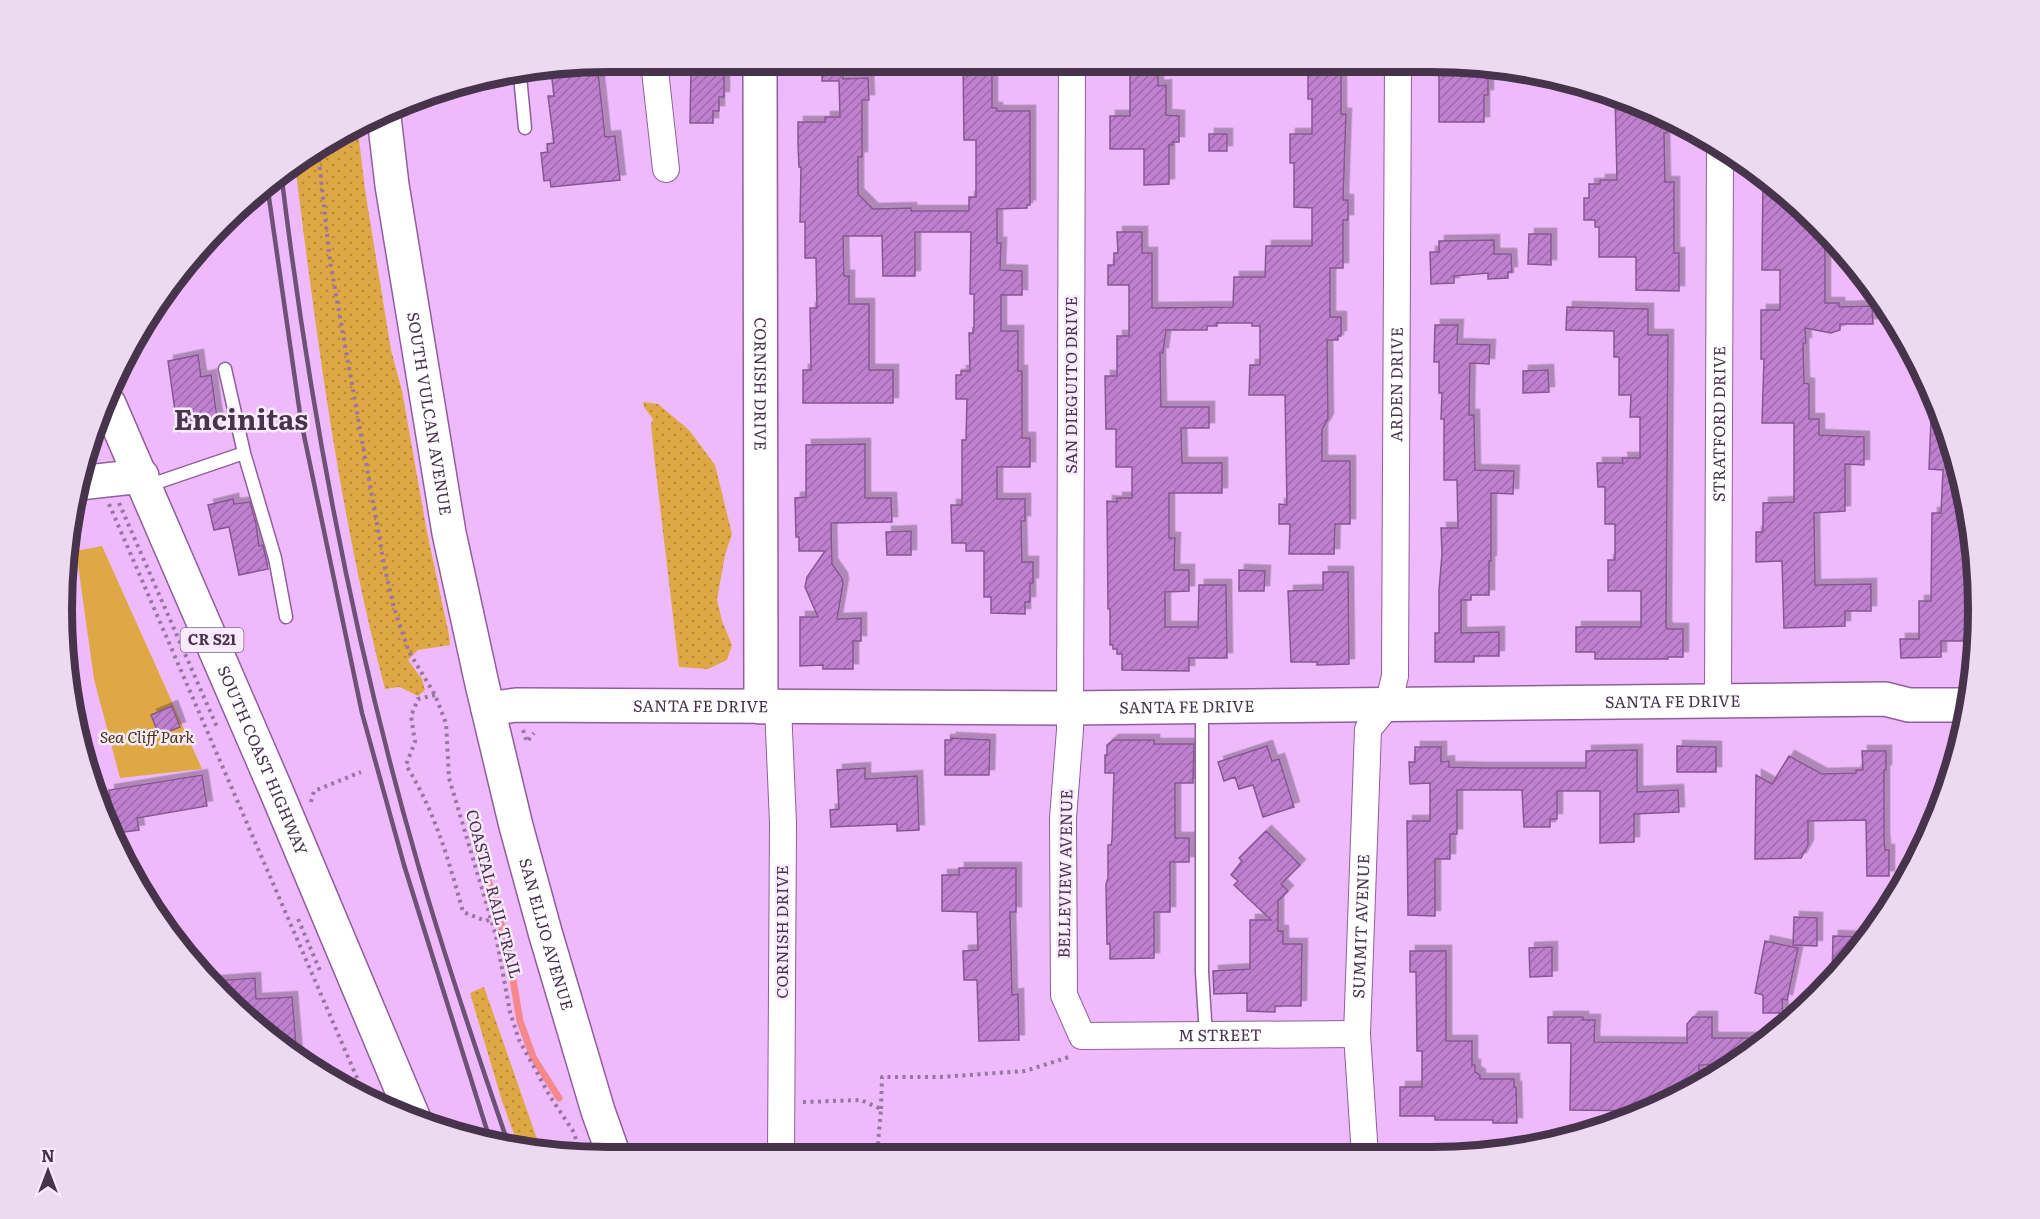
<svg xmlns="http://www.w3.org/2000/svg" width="2040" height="1219" viewBox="0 0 2040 1219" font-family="Literata,serif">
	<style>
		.grass { fill: url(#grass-dots) }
		.park { fill: #dea844 }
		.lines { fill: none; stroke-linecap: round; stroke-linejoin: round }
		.stream { stroke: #f4888a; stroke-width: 7 }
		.building { fill: url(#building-hatch); stroke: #875792; stroke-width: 1.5; filter: url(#shadow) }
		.lane-casing { stroke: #8f5f9b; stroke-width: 15 }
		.street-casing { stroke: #8f5f9b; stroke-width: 28 }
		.secondary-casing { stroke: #8f5f9b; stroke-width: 36 }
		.primary-casing { stroke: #8f5f9b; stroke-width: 36 }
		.path { stroke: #9975a1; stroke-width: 4; stroke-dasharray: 3 4.5; stroke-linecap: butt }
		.lane { stroke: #fff; stroke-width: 12 }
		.street { stroke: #fff; stroke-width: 26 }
		.secondary { stroke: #fff; stroke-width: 33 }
		.primary { stroke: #fff; stroke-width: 33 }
		.rail { stroke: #6e5275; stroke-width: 4.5 }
		.labels { text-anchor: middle; stroke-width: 5; stroke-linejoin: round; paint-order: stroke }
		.shield { fill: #faeafe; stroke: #7d6a82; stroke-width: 1.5 }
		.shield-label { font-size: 15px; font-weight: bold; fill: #48334d }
		.street-label { font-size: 16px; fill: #48334d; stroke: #faeafe }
		.park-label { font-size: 16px; font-style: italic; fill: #4a3409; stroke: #faeafe }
		.town-label { font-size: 28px; font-weight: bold; fill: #48334d; stroke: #faeafe }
		.rim { fill: none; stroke: #48334d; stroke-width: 8 }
	</style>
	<defs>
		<pattern id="grass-dots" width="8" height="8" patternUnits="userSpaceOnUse" patternTransform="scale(1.5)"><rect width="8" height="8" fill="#dea844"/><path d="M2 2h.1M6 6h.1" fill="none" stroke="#b6893b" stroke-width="1.8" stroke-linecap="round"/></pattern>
		<pattern id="building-hatch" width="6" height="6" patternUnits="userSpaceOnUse" patternTransform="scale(1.5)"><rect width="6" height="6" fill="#c080d0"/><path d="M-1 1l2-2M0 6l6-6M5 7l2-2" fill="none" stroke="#9e69ab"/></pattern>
		<filter id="shadow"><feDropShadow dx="5.5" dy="-5.5" stdDeviation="0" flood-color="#0004"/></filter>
	</defs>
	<rect width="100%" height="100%" fill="#eebafb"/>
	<path class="grass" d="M358 131 365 190 391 350 402 391 427 532 449 635 450 645 418 650 408 660 422 679 425 690 418 696 400 687 385 689C340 518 317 340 295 165Z
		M643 402 658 404 689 430 715 465 732 534 725 555 717 599 722 621 732 645 727 660 708 669 679 667 654 455 651 424 653 419 644 407Z
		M484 987 537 1139 571 1144 575 1156 518 1145 502 1101 470 993Z"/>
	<path class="park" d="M102 546 202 769 120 778 94 679 76 551Z"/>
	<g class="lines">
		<path class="stream" d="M476 844 495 901 508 950 520 1021 533 1057 559 1098"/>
	</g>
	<path class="building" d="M822 62H843V79L868 78 869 100H862V157H858V194L873 209 911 208V211H969V197H976V140H964L963 62H992V108H997V111H1030V205H1027V208L997 209V243H1001L1000 270 1022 271V295H1001V331H1018V371H1022V438H1030V467H997V499H1025V521H1021L1022 562H1033V583H1030V602H1025V614L991 613V597H984V551H966V543H952L951 505H962V440H966L967 399H956V375H961V371H970L969 333H973V328H974V294H970V292L971 232H915V276H883L882 236H843L844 276H849V304H869V370H893V403H803V370H811L810 308H817L816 258H805V222H800L801 167H799L798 145V122H825V117H840L839 81H822Z
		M1133 62H1158V86L1166 85V115L1179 116V142H1173V145H1169V184L1144 185V149H1110V116H1130V70H1133Z
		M1308 62 1341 63V114H1346L1343 200H1348V220H1343V268H1330V317H1341V336H1338V340H1327L1328 419 1322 429V461H1350V524H1335L1334 554H1289L1290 524H1279V504L1287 505 1285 395H1249L1250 365H1260V326H1252V323H1217V326H1207V330H1166L1163 353H1160L1161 407H1209V428H1181L1182 463H1222V493H1169V538H1175L1174 570H1189V591L1165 592V627H1198L1199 585H1226L1227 658H1189V671L1122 670V654H1117V649H1113V645H1110V609H1108L1107 501 1117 502V498H1132V467H1116V429H1106L1105 376H1117V336H1129V285H1108V265H1114V253H1118L1117 232H1142V253H1152V308L1233 307 1234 277H1265L1266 246H1312V208L1294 207V163H1290V134H1312V99H1308Z
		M597 63 605 137 615 136 620 180 551 187 550 180 544 181 541 153 548 152 547 144 554 143 548 96H554L551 71Z
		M1439 63H1467L1488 67V95H1484V122H1439Z
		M691 67H724V97H719V111H713V123H690Z
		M1615 95 1666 120 1667 133H1664L1665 182H1674V253H1679V291L1636 290V257H1599V227H1595V220H1584V198H1589V184H1600V180H1617Z
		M1209 134H1227V151H1209Z
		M1763 177 1818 222 1825 230V303H1839V307L1872 306 1873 324H1840V330L1831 333 1805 328 1806 343H1803L1804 383 1809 384V419H1819V435L1864 437V465L1845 464V511L1814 513 1815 585 1871 584V611H1845V626L1784 628 1782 561 1756 562V532H1763V503L1794 502V423H1762L1764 359H1761V310H1780V270H1762Z
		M1529 234H1551V265L1528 264Z
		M1494 240V254H1511L1512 272H1508V278L1488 279V273L1454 276V283L1431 284 1430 252H1439V241Z
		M1567 307 1648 309V335H1668L1666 627 1668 629H1683V657H1668V659H1595V652H1576V627H1641V591H1608V560H1615V524H1605V487H1598L1597 463H1623L1622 458H1640V417H1630L1631 395H1619V357H1614V331L1566 330Z
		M1435 325H1458L1457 344 1490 345 1489 364 1470 363 1469 415H1474L1475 470 1514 471 1513 494 1491 493V561H1489V595H1471V600H1461V633L1499 632V656H1474V662H1435V633H1439V590L1442 554 1441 528H1458L1457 480H1444V419H1441L1442 393H1439V362H1434Z
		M198 355 201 377 211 375 218 425 178 432 168 361Z
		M1548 370 1549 392 1523 393V371Z
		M1932 394 1937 399 1968 502 1978 609 1975 641H1941V657L1901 658 1900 639H1919V601H1931L1932 513H1941L1943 470 1929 469Z
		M865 444V498H891L892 522 831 523 832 564 842 578 843 584 837 619 861 618V641H853V669H823V665L800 666V617H818L805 587 807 577 825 551H799V537H796L795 498 806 497V445Z
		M233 499 234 504 250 502 256 524 259 546 263 545 268 569 239 575 229 527 214 530 208 505Z
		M911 531V555H887L886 532Z
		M1239 570 1265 571 1264 591H1239Z
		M1323 572H1348L1349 664 1317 665V662H1291L1288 591 1323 590Z
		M172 706 180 727 159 735 151 715Z
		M951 738 990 740 989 775H945V740H951Z
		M1113 740H1154V744H1194L1193 783H1175V838H1189V862H1170V912H1154V958L1110 959V944H1107L1106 884 1108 878V845H1111L1112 840 1114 773H1105V755H1107V745Z
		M1267 746 1272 761 1279 759 1294 807 1263 817 1253 785 1239 789 1235 777 1224 781 1218 762Z
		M1677 746 1716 747V772H1677Z
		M1415 747H1441V762L1449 761V767L1483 768H1586V751L1637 750V792L1678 790 1679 812 1634 814V842L1600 843V791H1557V819H1550V827H1524L1522 790H1457V834H1450V859H1435V916L1408 915 1407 821H1430V783L1410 784 1409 762H1415Z
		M1862 751H1886V770H1884V836L1885 850H1889V876H1867L1866 820 1808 821V845L1801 858 1755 859 1756 775 1772 784 1789 756 1822 774 1856 773V770H1863Z
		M865 768V779L917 776 919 830 897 831V824L831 827 830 810 839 809 837 770Z
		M202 775 207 806 137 818 139 830 116 833 105 813H112L109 790Z
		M1266 831 1300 865 1281 884 1288 891 1278 901V931H1283V944H1302L1301 1006H1275V1012L1247 1011V993L1214 994 1213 971 1250 969V920H1271L1234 885 1238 881 1231 875 1242 861 1239 858Z
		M959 868H1016V912H1010L1012 995 1018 994 1019 1040 979 1041 977 980H964L963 951 978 950 977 912 942 911V875H959Z
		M1794 917 1817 918V946L1793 945Z
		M1833 936 1867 937 1832 980Z
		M1765 941 1798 948 1787 1000 1782 999 1783 1013H1763V995L1755 993Z
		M1552 947V976L1530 977 1529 948Z
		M1410 951H1446V1041H1472V1065H1475V1072L1480 1075V1079H1514V1087H1516L1517 1123H1493V1120H1435V1116H1400V1087H1422V1051H1417L1416 972H1410Z
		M255 978 256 999 292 997 297 1057 215 981Z
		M1548 1017H1583V1020H1595L1594 1042 1687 1043V1024L1693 1017H1712V1038H1765L1730 1065H1699V1086L1645 1111 1570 1110 1571 1043H1548Z"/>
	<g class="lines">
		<g class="lane-casing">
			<path id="lane" d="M520 76 525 128
				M244 453 275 558 286 617
				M147 486 244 453 225 369
				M1202 708V972L1206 1036"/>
		</g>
		<g class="street-casing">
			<g id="street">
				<path d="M654 62 666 169"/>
				<path id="s1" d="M1072 62 1070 730 1063 818 1064 995 1082 1036 1357 1034"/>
				<path id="s2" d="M1718 700 1720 146"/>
				<path d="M778 707 783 823 781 1156"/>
				<path id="s3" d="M1365 1156 1357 1034 1368 729 1388 705 1395 676 1398 63"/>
			</g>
		</g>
		<g class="secondary-casing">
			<g id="secondary">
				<path id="s4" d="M760 62 761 707"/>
				<path id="s5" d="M384 117 392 185 449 533 482 684 516 826 545 932 598 1111 614 1156"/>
				<path d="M79 483 142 476"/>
				<path id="s6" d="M488 709 516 705 1069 708 1885 699 1909 705H1969"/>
			</g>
		</g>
		<g class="primary-casing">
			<g id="primary">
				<path id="s7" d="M109 404 275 788 414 1119"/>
			</g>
		</g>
		<path class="path" d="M318 152 330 261 385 569 394 608 409 652 435 695 446 723 449 778 496 936 510 1012 519 1040 551 1098 573 1131 582 1156
			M119 503 217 727
			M109 504 364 1094
			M435 695 418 699 411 716 415 742 406 765C436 814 448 858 463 912L486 921 491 919
			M523 730 527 742 534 733
			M311 802 314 791 361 772
			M298 919 321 973
			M354 1089V1088
			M803 1102 861 1100 881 1109 877 1156
			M881 1109 882 1077H940L1025 1071 1072 1056"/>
		<use href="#lane" class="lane"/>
		<use href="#street" class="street"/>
		<use href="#secondary" class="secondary"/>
		<use href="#primary" class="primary"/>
		<path class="rail" d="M281 172C309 404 352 636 417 861 444 956 476 1050 508 1143
			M267 184 301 421 362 713 404 865 490 1140"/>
	</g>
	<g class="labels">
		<rect class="shield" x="180.5" y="628" width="63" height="24" rx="4.5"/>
		<g class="shield-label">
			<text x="212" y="645">CR S21</text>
		</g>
		<g class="street-label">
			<text dy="6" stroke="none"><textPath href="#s4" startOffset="322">CORNISH DRIVE</textPath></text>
			<text dy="6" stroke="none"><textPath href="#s3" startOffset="780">ARDEN DRIVE</textPath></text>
			<text transform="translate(1071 385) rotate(-90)" y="6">SAN DIEGUITO DRIVE</text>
			<text dy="6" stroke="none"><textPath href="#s5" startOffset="300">SOUTH VULCAN AVENUE</textPath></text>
			<text dy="6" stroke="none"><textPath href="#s2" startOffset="276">STRATFORD DRIVE</textPath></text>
			<text dy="6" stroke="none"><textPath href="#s6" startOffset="1185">SANTA FE DRIVE</textPath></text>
			<text dy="6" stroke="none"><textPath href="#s6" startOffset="213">SANTA FE DRIVE</textPath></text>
			<text dy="6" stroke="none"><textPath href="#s6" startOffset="699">SANTA FE DRIVE</textPath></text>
			<text dy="6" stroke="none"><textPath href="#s7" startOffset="388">SOUTH COAST HIGHWAY</textPath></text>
			<text transform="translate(1065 874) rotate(-89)" y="6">BELLEVIEW AVENUE</text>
			<text transform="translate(494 894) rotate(75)" y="6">COASTAL RAIL TRAIL</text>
			<text dy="6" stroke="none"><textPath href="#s3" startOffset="230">SUMMIT AVENUE</textPath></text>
			<text transform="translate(782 932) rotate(-90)" y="6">CORNISH DRIVE</text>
			<text dy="6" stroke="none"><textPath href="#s5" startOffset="834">SAN ELIJO AVENUE</textPath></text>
			<text dy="6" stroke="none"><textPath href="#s1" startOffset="1116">M STREET</textPath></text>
		</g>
		<g class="park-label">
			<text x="147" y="743">Sea Cliff Park</text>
		</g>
		<g class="town-label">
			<text x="241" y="430">Encinitas</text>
		</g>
	</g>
	<path d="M0 0H2040V1219H0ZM609 72H1431A537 537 0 0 1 1968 609V610A537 537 0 0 1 1431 1147H609A537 537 0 0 1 72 610V609A537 537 0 0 1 609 72Z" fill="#ecdbf0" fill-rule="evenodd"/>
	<path class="rim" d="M609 72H1431A537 537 0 0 1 1968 609V610A537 537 0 0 1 1431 1147H609A537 537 0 0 1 72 610V609A537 537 0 0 1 609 72Z"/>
	<g transform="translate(48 1171)" stroke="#faeafe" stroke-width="4.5" paint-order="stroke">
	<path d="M0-4.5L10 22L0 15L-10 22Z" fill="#48334d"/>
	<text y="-9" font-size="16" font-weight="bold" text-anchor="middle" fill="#48334d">N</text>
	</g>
</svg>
